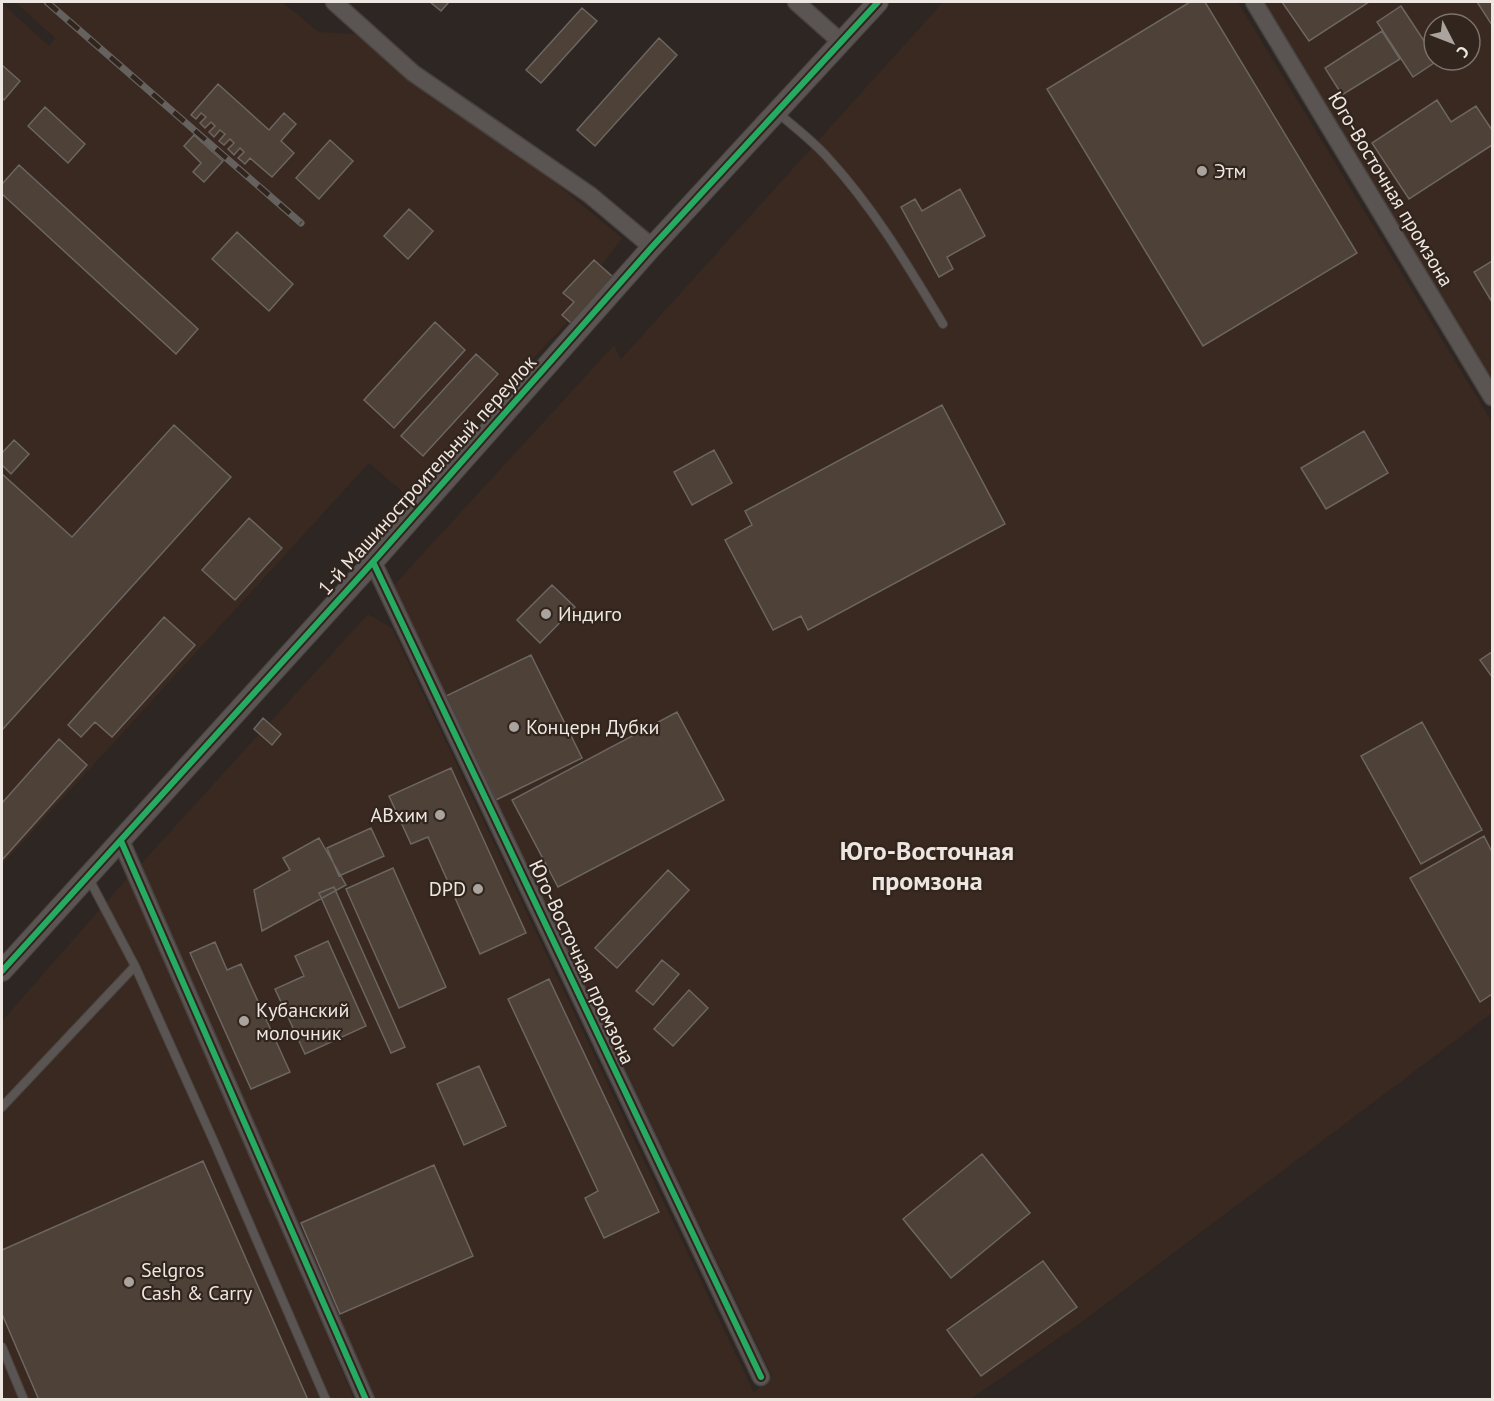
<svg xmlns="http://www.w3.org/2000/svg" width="1494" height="1401" viewBox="0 0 1494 1401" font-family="'PT Sans',sans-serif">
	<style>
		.built { fill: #392920; fill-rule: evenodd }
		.building { fill: #4e4137; stroke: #6c6662; stroke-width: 1.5 }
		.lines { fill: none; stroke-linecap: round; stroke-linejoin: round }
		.service-casing { stroke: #48423f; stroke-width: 10 }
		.minor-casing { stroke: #48423f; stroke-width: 19 }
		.tertiary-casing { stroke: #48423f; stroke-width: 22 }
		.service { stroke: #5a5452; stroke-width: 8 }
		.minor { stroke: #5a5452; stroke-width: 16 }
		.tertiary { stroke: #5a5452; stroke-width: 20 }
		.rail-casing { stroke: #65615e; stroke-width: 7 }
		.rail { stroke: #31251e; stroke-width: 4.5; stroke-dasharray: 14; stroke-linecap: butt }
		.cycleway-casing { stroke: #31251e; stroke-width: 10 }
		.cycleway { stroke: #26ab63; stroke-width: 6 }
		.poi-dot { fill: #aaa39e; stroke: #31251e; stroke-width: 2 }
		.labels { text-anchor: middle; stroke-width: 4.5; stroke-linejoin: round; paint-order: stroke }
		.poi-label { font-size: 20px; fill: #eee6e1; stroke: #31251e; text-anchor: start }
		.street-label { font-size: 20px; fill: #eee6e1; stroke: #31251e }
		.district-label { font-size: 26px; font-weight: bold; fill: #eee6e1; stroke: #31251e }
	</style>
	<rect width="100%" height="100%" fill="#2d2622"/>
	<path class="built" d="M15 2H282L319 32 359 34 431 97 546 175 622 238 602 265 619 279 569 320 406 495 369 463 2 865V3L49 46 55 38Z
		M943 2H1238L1492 422V1013L1079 1324 971 1399H371L139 866 368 614 392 628 754 1393 772 1376 394 585 614 345 621 359Z
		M1264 2H1492V381ZM1434 24H1470V60H1434Z
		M130 875 354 1399 2 1400V1021Z"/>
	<path class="building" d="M430 2H449L441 11Z
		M1190 2H1205L1357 253 1203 346 1047 89Z
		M1282 2H1369L1309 41Z
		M1477 2H1492V25Z
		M1401 6 1434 56V60L1437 61 1413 77 1377 22Z
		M582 8 597 21 541 83 526 70Z
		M1382 31 1400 59 1342 95 1325 68Z
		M659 38 677 55 595 146 577 130Z
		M2 65 20 81 4 100 2 98Z
		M218 84 269 130 284 113 296 124 281 141 294 153 272 177 250 158 245 164 238 158 244 152 240 148 234 155 228 149 234 143 230 139 224 145 219 141 225 134 220 130 214 137 209 132 215 126 211 122 205 128 200 123 206 117 201 113 196 119 191 115Z
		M1437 100 1451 122 1476 106 1492 130V145L1409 199 1372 143Z
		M45 107 85 144 68 163 28 126Z
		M194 135 223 161 204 182 193 172 201 163 184 146Z
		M330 140 353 161 319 199 296 178Z
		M19 165 198 329 176 354 2 194V184Z
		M960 189 985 236 947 257 953 269 939 277 901 207 915 199 922 211Z
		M409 209 433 231 408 259 384 236Z
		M237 232 293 284 269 311 212 259Z
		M594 260 614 278 572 324 562 315 574 302 563 293Z
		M1492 261V302L1474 272Z
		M435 322 465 350 394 428 364 400Z
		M476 354 498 374 423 456 401 436Z
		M942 405 1005 524 808 630 801 616 773 630 725 540 752 525 745 511Z
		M174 425 231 477 2 730V474L72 537Z
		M1364 431 1388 473 1326 509 1301 468Z
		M14 440 29 454 11 474 2 465V453Z
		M714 450 732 483 692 505 674 472Z
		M249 518 282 548 235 600 202 570Z
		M552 585 575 607 540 643 517 620Z
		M164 617 195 645 112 737 95 722 81 737 68 725Z
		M1492 652V677L1480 660Z
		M531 655 582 758 496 800 446 696Z
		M677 712 724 800 558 887 512 800Z
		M263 718 281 734 272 745 254 729Z
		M1422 722 1482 830 1421 864 1361 756Z
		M59 739 87 765 2 860V803Z
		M451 768 526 933 480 954 428 837 411 844 389 796Z
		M371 828 384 856 339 876 327 848Z
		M1484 836 1492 852V994L1480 1002 1410 878Z
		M319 838 346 885 262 931 254 890 290 870 283 858Z
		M393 868 446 987 399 1008 346 889Z
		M668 870 689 890 617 968 595 948Z
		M334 887 405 1047 391 1053 319 893Z
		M328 941 366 1026 305 1054 275 989 304 976 295 956Z
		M215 942 227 970 241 964 290 1072 251 1089 190 953Z
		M662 960 679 974 653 1005 636 991Z
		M549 979 659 1212 604 1238 585 1198 598 1191 508 999Z
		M689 990 708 1008 673 1046 654 1029Z
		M479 1066 506 1126 464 1145 437 1084Z
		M982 1154 1030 1213 951 1278 903 1219Z
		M203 1161 308 1400H39L2 1314V1250Z
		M434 1165 473 1256 340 1314 301 1223Z
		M1043 1261 1077 1307 981 1376 947 1330Z"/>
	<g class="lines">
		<g class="service-casing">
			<path id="service" d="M777 112C794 127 813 141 828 158 874 208 908 266 943 324
				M135 966 215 1144 326 1400
				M2 1107 135 966 88 877
				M2 1347 24 1400"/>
		</g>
		<g class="minor-casing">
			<path id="minor" d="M334 2 413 73 590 195 652 247
				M796 2 841 42
				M1254 2 1492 397
				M373 562 761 1377
				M121 841 366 1400"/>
		</g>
		<g class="tertiary-casing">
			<path id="tertiary" d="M2 971 373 562 652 247 878 2"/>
		</g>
		<use href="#service" class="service"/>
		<use href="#minor" class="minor"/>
		<use href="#tertiary" class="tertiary"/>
		<g class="rail-casing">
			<path id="rail" d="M47 2 301 223"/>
		</g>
		<use href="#rail" class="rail"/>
		<g class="cycleway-casing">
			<path id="cycleway" d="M373 562 761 1377
				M121 841 366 1400
				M2 971 373 562 652 247 878 2"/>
		</g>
		<use href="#cycleway" class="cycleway"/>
	</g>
	<g class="poi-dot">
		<circle cx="1202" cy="171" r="6"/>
		<circle cx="546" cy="614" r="6"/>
		<circle cx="514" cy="727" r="6"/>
		<circle cx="440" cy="815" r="6"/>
		<circle cx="478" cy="889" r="6"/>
		<circle cx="244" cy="1021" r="6"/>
		<circle cx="129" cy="1282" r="6"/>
	</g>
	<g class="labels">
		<g class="poi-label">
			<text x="1214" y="178">Этм</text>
			<text x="558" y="621">Индиго</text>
			<text x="526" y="734">Концерн Дубки</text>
			<text x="428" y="822" text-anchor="end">АВхим</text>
			<text x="466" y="896" text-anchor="end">DPD</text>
			<text x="256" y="1017">Кубанский<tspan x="256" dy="23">молочник</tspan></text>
			<text x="141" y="1277">Selgros<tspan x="141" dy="23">Cash &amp; Carry</tspan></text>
		</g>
		<g class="street-label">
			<text transform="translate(1391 189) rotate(59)" y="7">Юго-Восточная промзона</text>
			<text transform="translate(427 475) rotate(-48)" y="7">1-й Машиностроительный переулок</text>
			<text transform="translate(582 962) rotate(65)" y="7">Юго-Восточная промзона</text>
		</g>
		<g class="district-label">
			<text x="927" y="860">Юго-Восточная<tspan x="927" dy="30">промзона</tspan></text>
		</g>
	</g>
	<rect width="1494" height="1401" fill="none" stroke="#eee6e1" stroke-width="6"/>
	<g transform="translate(1452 42) rotate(132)"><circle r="28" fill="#31251e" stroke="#7d726c" stroke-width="1.5"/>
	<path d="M0-4.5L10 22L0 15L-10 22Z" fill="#aaa39e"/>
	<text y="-9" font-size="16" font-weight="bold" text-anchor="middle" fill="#eee6e1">С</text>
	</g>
</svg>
